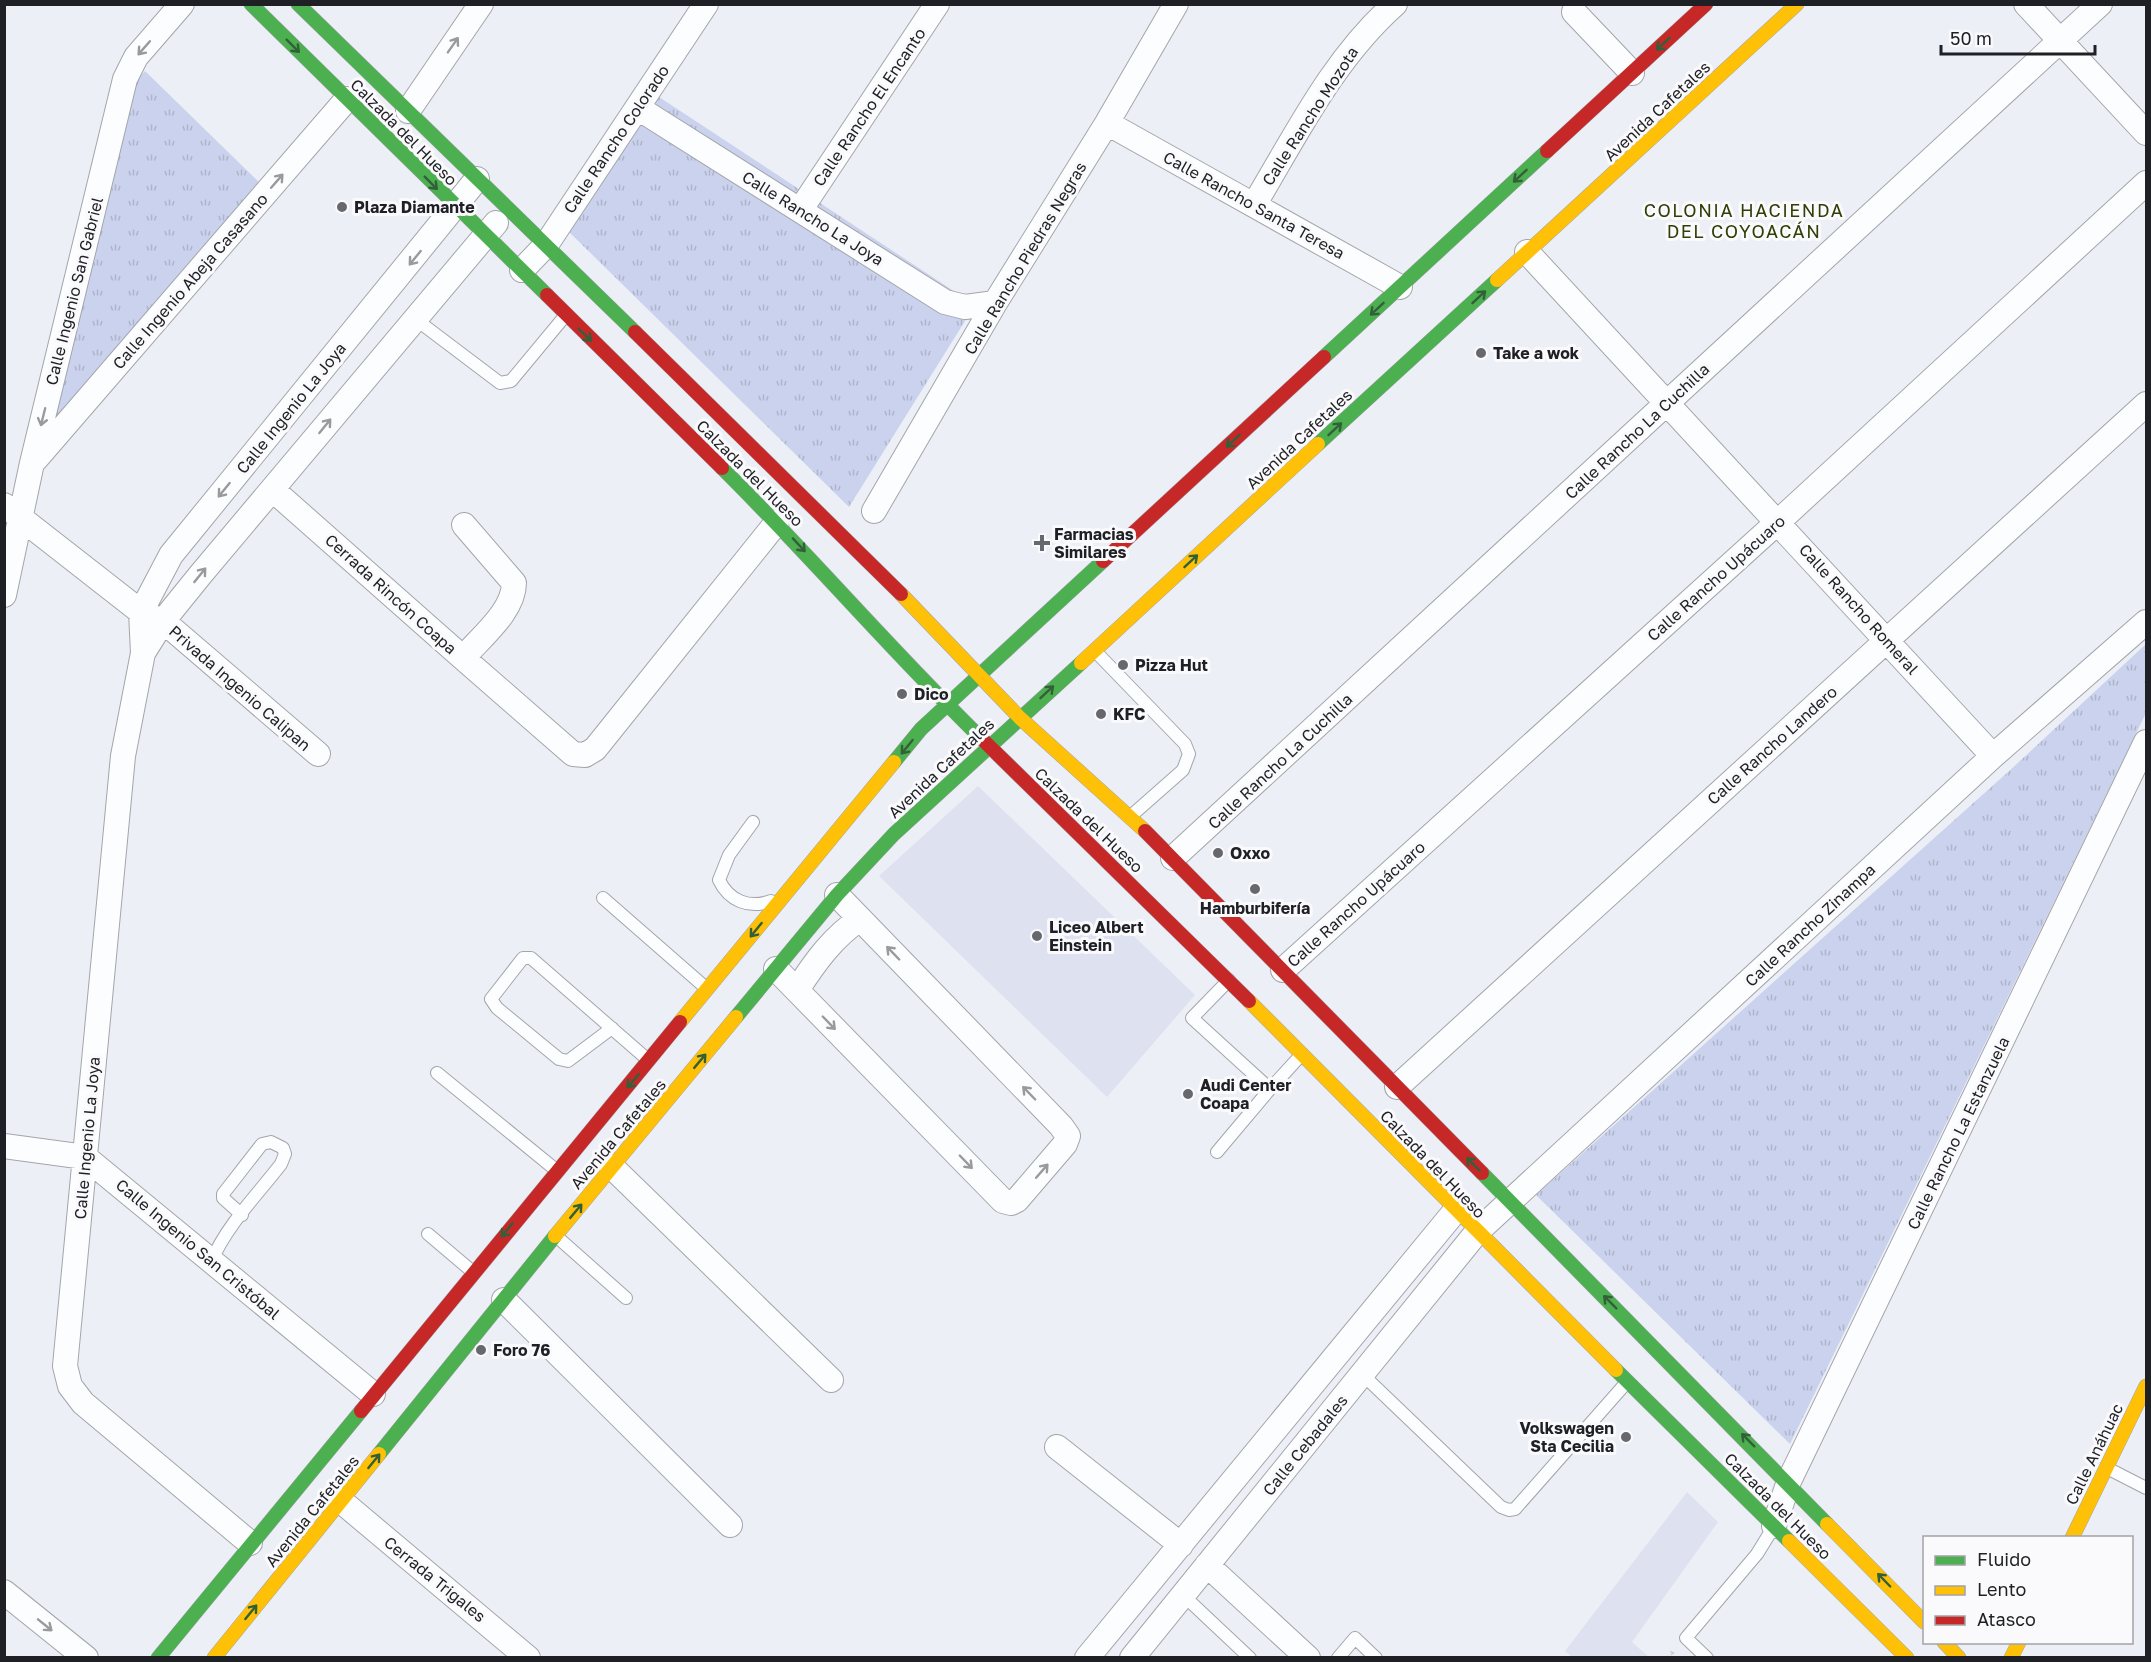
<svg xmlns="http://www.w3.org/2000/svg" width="2151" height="1662" viewBox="0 0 2151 1662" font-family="'Golos Text',sans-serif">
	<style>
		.built { fill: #dee2f0 }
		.park { fill: url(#park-tufts) }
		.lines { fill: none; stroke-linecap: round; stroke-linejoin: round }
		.lane-casing { stroke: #a4a5ab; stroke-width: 14 }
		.street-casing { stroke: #a4a5ab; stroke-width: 26 }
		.fast-casing { stroke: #a4a5ab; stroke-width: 15 }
		.slow-casing { stroke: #a4a5ab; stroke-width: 15 }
		.jam-casing { stroke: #a4a5ab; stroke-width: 15 }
		.path { stroke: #ceced1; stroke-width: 4; stroke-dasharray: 1.5 4.5; stroke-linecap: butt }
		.lane { stroke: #fcfdfe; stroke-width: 12 }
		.street { stroke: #fcfdfe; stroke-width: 24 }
		.fast { stroke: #4caf50; stroke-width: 14 }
		.slow { stroke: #ffc107; stroke-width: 14 }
		.jam { stroke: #c62828; stroke-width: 14 }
		.oneway { stroke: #336038 }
		.oneway2 { stroke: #999a9c }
		.poi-dot { fill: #67686e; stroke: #fafafd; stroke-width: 2 }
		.labels { text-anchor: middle; stroke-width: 6; stroke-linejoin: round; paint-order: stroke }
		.street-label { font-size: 16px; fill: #1f2025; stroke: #fafafd }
		.poi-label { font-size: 16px; font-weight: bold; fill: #1f2025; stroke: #fafafd; text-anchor: start }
		.neighbourhood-label { font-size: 18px; letter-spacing: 1.5px; fill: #2f3f06; stroke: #fafafd }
	</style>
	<defs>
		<pattern id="park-tufts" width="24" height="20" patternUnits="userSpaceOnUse" patternTransform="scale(1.5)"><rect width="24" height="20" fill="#cbd2ed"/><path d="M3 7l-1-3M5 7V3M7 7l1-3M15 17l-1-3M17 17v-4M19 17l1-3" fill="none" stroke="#aeb4cb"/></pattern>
	</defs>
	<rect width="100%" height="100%" fill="#edeff6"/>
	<path class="built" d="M978 786 1195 995 1107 1097 879 876Z
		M1687 1492 1718 1522 1632 1642 1649 1657H1572L1565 1651Z"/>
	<path class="park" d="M145 71 261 184 54 421 123 96Z
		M656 95 975 305 849 507 564 227Z
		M2146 644V713L1790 1444 1536 1195 2008 772Z"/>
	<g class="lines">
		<g class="lane-casing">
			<path id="lane" d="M414 318 500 383 511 381 565 316
				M1095 651 1185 744 1189 754 1183 770 1132 815
				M753 822 729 855 719 880C729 901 749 909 771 901
				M603 898 706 988
				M1229 980 1192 1018 1270 1089 1302 1054
				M612 1028 568 1061 559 1059 497 1008 491 999 523 958H531L647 1059
				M437 1073 556 1170
				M1217 1152 1270 1089
				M428 1234 473 1272
				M556 1236 626 1298
				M212 1260C227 1225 258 1194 281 1164L285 1154 283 1148 271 1142 262 1144 223 1194V1198L242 1215
				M1362 1374 1501 1507 1509 1510 1515 1509 1627 1382
				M2107 1468 2146 1488
				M1183 1595 1250 1658
				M1338 1658 1355 1638 1376 1658
				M1707 1658 1686 1638 1757 1554 1773 1528"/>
		</g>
		<g class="street-casing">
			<path id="street" d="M2026 4 2146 133
				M1574 12 1632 73
				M638 108 945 302 965 307 995 303
				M408 111 481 4
				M1107 123 1400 287
				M1254 205C1296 135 1333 59 1395 4
				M801 209 937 4
				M1527 252 1993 756
				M522 270 546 245 706 4
				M36 459 347 99
				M273 490 463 658C481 637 514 611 514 583L464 525
				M4 505 141 612 163 621 318 754
				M874 511 995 303 1107 123 1176 4
				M4 595 32 463 125 79 136 57 182 4
				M143 653 163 621 201 574 496 223
				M463 658 573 754 585 755 595 749 777 522
				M1173 858 2100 4
				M776 969 1003 1201 1011 1203 1017 1200 1065 1144 1068 1136 1061 1126 837 895
				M1283 970 1779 521 2146 183
				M797 990C815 962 833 937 860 919
				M1397 1087 2146 404
				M4 1146 85 1157 373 1394
				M612 1167 831 1380
				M504 1300 730 1525
				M1057 1447 1181 1545
				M341 1501 528 1658
				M1774 1526 1789 1481 2146 742
				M250 1543 83 1403 70 1386 65 1366 123 756 143 653 141 612 171 555 477 179
				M1207 1565 1308 1658
				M4 1592 86 1658
				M1087 1658 1456 1210
				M1132 1658 1477 1232 1993 756 2146 622"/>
		</g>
		<g class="fast-casing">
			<path id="fast" d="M251 4 547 295
				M298 4 635 332
				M1324 357 1547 151
				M1318 444 1497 280
				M722 468C812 557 894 654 985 742
				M894 762 921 729 1103 561
				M736 1017 837 895 894 834 1081 663
				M1482 1173 1827 1524
				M1616 1370 1789 1541
				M379 1454 555 1236
				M158 1658 361 1411"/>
		</g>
		<g class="slow-casing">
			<path id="slow" d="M1497 280 1797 4
				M901 594 1020 718 1145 831
				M1081 663 1318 444
				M1249 1001 1616 1370
				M680 1022 894 762
				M555 1236 736 1017
				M1827 1524 1924 1622
				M2072 1538 2146 1386
				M1789 1541 1907 1658
				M1944 1642 1959 1658
				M214 1658 379 1454
				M2011 1658 2019 1642"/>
		</g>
		<g class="jam-casing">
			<path id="jam" d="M1547 151 1706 4
				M547 295 722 468
				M635 332 901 594
				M1103 561 1324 357
				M985 742 1249 1001
				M1145 831 1482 1173
				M361 1411 680 1022"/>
		</g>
		<path class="path" d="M1672 1653 1676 1658
			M1668 1658 1675 1649"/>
		<use href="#lane" class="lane"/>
		<use href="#street" class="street"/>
		<use href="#fast" class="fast"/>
		<use href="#slow" class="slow"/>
		<use href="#jam" class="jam"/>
	</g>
	<defs><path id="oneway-shaft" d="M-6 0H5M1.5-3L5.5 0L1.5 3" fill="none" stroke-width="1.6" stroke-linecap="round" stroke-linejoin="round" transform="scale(1.5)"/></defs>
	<g class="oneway">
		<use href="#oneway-shaft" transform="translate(1663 44) rotate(137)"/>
		<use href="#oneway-shaft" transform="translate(293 46) rotate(45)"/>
		<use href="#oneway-shaft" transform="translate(1520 176) rotate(137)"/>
		<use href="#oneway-shaft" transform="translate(431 183) rotate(45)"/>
		<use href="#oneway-shaft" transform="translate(1479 297) rotate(-43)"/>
		<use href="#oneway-shaft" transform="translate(1377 309) rotate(137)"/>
		<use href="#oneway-shaft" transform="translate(585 335) rotate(44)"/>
		<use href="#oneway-shaft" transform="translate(1335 429) rotate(-43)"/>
		<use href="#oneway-shaft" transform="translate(1233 441) rotate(137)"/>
		<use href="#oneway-shaft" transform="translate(799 545) rotate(47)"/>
		<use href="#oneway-shaft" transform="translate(1191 561) rotate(-43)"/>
		<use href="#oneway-shaft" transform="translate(1047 692) rotate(-43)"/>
		<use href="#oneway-shaft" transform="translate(907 747) rotate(129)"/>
		<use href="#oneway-shaft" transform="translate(756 930) rotate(129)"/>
		<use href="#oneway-shaft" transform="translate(700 1061) rotate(-50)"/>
		<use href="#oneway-shaft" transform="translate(633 1081) rotate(131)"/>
		<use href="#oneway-shaft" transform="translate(1473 1164) rotate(-135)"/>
		<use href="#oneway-shaft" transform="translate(576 1211) rotate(-50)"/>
		<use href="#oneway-shaft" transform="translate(507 1230) rotate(129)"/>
		<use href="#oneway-shaft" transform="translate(1610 1302) rotate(-135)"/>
		<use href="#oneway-shaft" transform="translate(1748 1440) rotate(-135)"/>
		<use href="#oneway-shaft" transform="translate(374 1461) rotate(-51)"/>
		<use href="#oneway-shaft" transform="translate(1884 1580) rotate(-134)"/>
		<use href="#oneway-shaft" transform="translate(251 1612) rotate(-51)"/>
	</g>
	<g class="oneway2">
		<use href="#oneway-shaft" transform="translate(453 45) rotate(-55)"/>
		<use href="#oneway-shaft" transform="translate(144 48) rotate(131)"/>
		<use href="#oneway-shaft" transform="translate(277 181) rotate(-49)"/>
		<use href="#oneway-shaft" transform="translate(415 258) rotate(129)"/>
		<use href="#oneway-shaft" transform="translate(43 417) rotate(104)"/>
		<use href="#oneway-shaft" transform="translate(325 426) rotate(-51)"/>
		<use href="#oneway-shaft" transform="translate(224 490) rotate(129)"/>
		<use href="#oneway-shaft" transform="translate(200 575) rotate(-51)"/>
		<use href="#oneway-shaft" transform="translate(893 953) rotate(-134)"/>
		<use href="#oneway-shaft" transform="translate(829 1023) rotate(46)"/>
		<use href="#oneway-shaft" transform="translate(1029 1093) rotate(-134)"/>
		<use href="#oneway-shaft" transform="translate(966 1162) rotate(46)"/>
		<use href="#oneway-shaft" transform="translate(1042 1171) rotate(-49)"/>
		<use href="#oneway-shaft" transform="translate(45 1625) rotate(39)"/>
	</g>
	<g class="poi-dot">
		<circle cx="342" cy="207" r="6"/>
		<circle cx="1481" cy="353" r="6"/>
		<path d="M1039 534h6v6h6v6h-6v6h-6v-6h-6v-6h6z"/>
		<circle cx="1123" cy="665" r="6"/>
		<circle cx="902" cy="694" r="6"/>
		<circle cx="1101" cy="714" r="6"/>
		<circle cx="1218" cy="853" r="6"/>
		<circle cx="1255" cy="889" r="6"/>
		<circle cx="1037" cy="936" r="6"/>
		<circle cx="1188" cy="1094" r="6"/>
		<circle cx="481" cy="1350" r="6"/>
		<circle cx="1626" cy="1437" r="6"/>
	</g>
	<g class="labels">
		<g class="street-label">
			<text transform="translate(869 107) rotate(-56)" y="6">Calle Rancho El Encanto</text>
			<text transform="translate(1657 111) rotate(-43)" y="6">Avenida Cafetales</text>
			<text transform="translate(1310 116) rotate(-57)" y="6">Calle Rancho Mozota</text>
			<text transform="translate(404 132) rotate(45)" y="6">Calzada del Hueso</text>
			<text transform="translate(616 139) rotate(-56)" y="6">Calle Rancho Colorado</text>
			<text transform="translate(1254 205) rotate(29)" y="6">Calle Rancho Santa Teresa</text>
			<text transform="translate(813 218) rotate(32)" y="6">Calle Rancho La Joya</text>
			<text transform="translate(1025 258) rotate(-59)" y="6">Calle Rancho Piedras Negras</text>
			<text transform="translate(190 281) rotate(-49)" y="6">Calle Ingenio Abeja Casasano</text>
			<text transform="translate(74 291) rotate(-76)" y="6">Calle Ingenio San Gabriel</text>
			<text transform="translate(291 408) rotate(-51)" y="6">Calle Ingenio La Joya</text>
			<text transform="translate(1637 431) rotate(-43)" y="6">Calle Rancho La Cuchilla</text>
			<text transform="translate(1299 439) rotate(-43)" y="6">Avenida Cafetales</text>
			<text transform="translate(750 473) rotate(45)" y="6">Calzada del Hueso</text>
			<text transform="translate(1716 578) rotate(-42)" y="6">Calle Rancho Upácuaro</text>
			<text transform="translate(391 594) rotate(42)" y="6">Cerrada Rincón Coapa</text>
			<text transform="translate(1859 609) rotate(48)" y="6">Calle Rancho Romeral</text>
			<text transform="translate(240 688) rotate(41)" y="6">Privada Ingenio Calipan</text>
			<text transform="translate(1772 745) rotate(-42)" y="6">Calle Rancho Landero</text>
			<text transform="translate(1280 761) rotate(-43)" y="6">Calle Rancho La Cuchilla</text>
			<text transform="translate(941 768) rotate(-43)" y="6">Avenida Cafetales</text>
			<text transform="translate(1089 820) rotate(44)" y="6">Calzada del Hueso</text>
			<text transform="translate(1356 904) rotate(-42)" y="6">Calle Rancho Upácuaro</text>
			<text transform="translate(1810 925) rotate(-43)" y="6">Calle Rancho Zinampa</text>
			<text transform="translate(1958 1133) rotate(-64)" y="6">Calle Rancho La Estanzuela</text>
			<text transform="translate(618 1134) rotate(-50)" y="6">Avenida Cafetales</text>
			<text transform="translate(87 1138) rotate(-85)" y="6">Calle Ingenio La Joya</text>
			<text transform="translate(1433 1164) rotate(46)" y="6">Calzada del Hueso</text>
			<text transform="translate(198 1249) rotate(40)" y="6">Calle Ingenio San Cristóbal</text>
			<text transform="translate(1305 1445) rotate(-51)" y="6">Calle Cebadales</text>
			<text transform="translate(2094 1454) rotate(-64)" y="6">Calle Anáhuac</text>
			<text transform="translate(1778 1506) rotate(45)" y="6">Calzada del Hueso</text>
			<text transform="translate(312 1511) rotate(-51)" y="6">Avenida Cafetales</text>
			<text transform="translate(435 1579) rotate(39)" y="6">Cerrada Trigales</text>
		</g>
		<g class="poi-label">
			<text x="354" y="213">Plaza Diamante</text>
			<text x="1493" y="359">Take a wok</text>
			<text x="1054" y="540">Farmacias<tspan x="1054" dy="18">Similares</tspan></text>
			<text x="1135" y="671">Pizza Hut</text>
			<text x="914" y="700">Dico</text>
			<text x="1113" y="720">KFC</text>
			<text x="1230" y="859">Oxxo</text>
			<text x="1255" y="914" text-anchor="middle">Hamburbifería</text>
			<text x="1049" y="933">Liceo Albert<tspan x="1049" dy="18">Einstein</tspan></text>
			<text x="1200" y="1091">Audi Center<tspan x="1200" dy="18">Coapa</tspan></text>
			<text x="493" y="1356">Foro 76</text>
			<text x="1614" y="1434" text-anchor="end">Volkswagen<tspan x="1614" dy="18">Sta Cecilia</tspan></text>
		</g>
		<g class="neighbourhood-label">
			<text x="1744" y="217">COLONIA HACIENDA<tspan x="1744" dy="21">DEL COYOACÁN</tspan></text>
		</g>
	</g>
	<rect width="2151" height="1662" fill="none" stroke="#1f2025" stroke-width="12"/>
	<rect x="1923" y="1536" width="210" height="108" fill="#fafafd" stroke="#a2a3a7" stroke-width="1.5"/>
	<rect x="1935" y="1556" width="30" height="9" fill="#4caf50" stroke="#a2a3a7" stroke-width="1.5"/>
	<text x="1977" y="1566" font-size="18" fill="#1f2025">Fluido</text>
	<rect x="1935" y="1586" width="30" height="9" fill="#ffc107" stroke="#a2a3a7" stroke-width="1.5"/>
	<text x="1977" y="1596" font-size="18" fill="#1f2025">Lento</text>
	<rect x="1935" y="1616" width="30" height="9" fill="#c62828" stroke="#a2a3a7" stroke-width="1.5"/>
	<text x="1977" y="1626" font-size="18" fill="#1f2025">Atasco</text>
	<path d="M1941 45v9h154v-9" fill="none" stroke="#1f2025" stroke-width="3"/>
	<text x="1950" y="45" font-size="18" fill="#1f2025" stroke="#fafafd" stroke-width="4.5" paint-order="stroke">50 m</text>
</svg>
